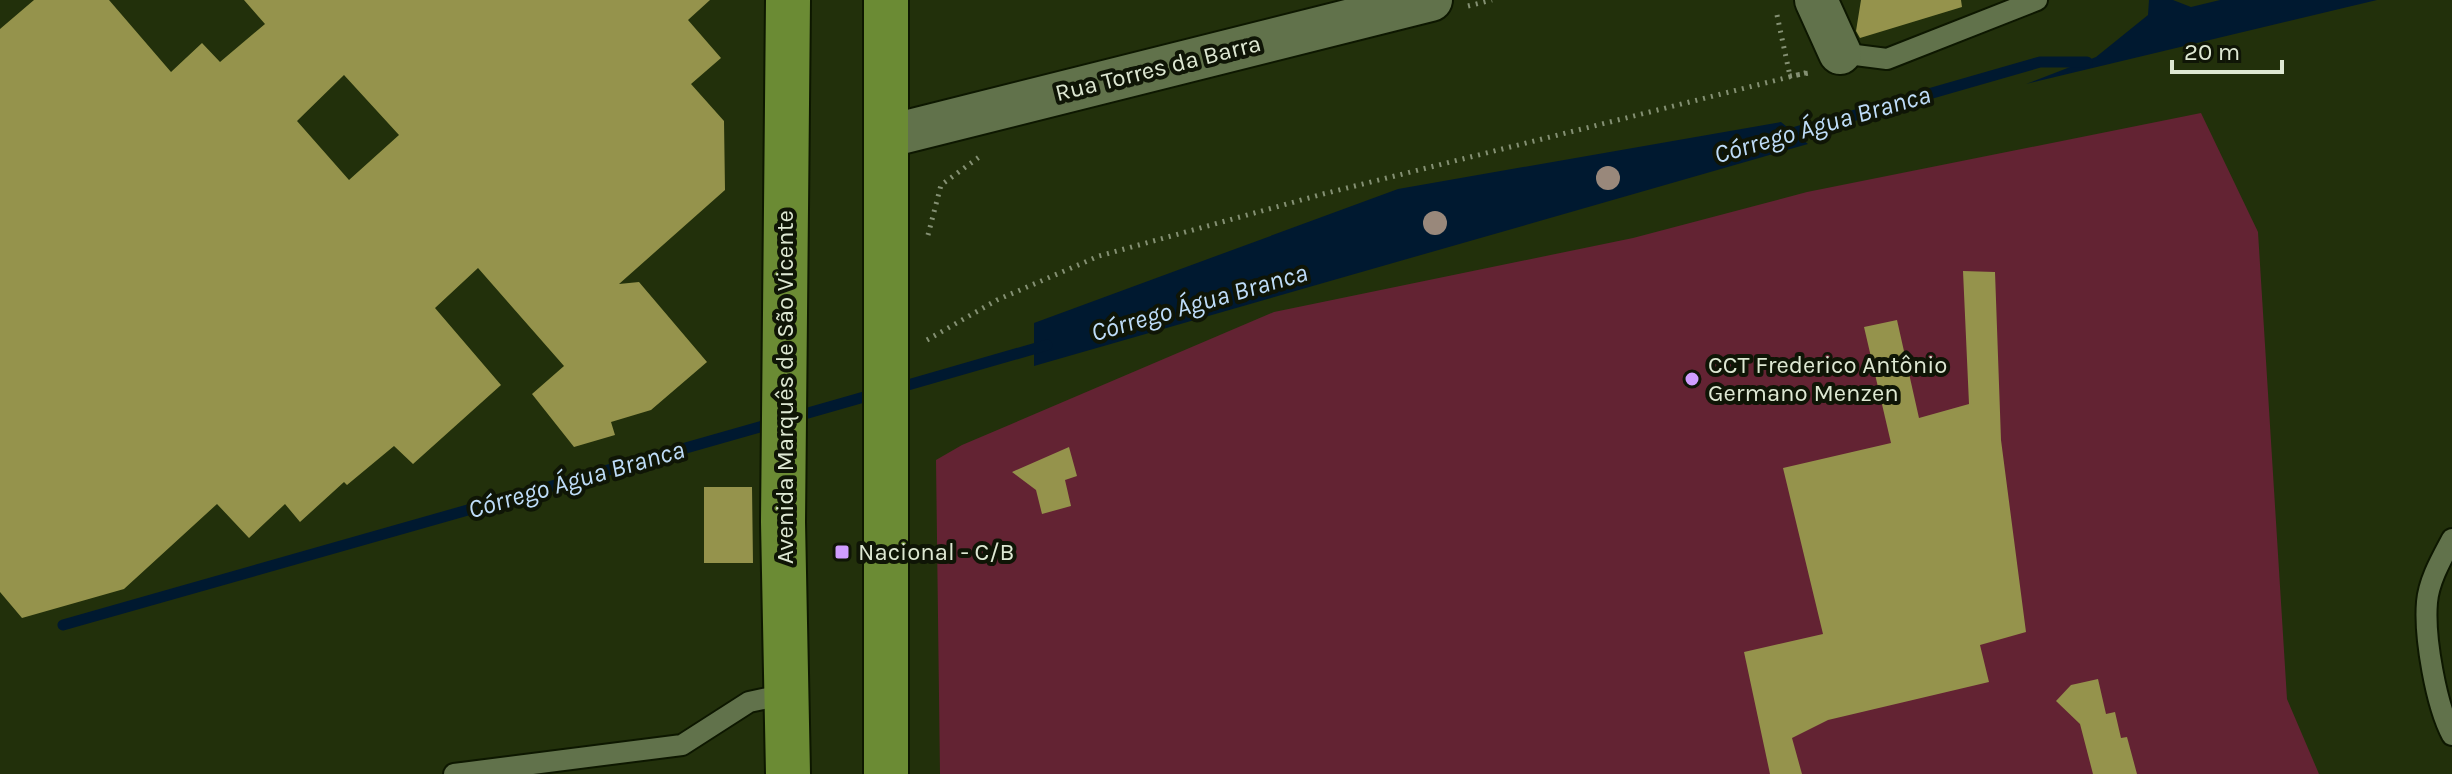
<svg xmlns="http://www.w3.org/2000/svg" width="2452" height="774" viewBox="0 0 2452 774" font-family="Karla,sans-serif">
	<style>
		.green { fill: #632333 }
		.water { fill: #001930 }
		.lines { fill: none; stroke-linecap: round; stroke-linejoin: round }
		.stream { stroke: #001930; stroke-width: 11 }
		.building { fill: #95934c; fill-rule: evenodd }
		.lane-casing { stroke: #0d1700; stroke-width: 24 }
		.street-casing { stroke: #0d1700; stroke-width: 46 }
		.primary-casing { stroke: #0d1700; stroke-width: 48 }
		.path { stroke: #849073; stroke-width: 5; stroke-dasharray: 2 6; stroke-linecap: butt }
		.lane { stroke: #61724b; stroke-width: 20 }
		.street { stroke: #61724b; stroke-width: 42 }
		.primary { stroke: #6b8b34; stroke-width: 44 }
		.tree { fill: #99887b }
		.poi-dot { fill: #d09dff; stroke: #0f1506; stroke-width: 3 }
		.labels { text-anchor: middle; stroke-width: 8; stroke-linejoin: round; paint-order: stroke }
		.street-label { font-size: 24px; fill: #dee8d3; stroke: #0f1506 }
		.poi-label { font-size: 24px; fill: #dee8d3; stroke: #0f1506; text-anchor: start }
		.water-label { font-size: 26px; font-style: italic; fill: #bedcf8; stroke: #0f1506 }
	</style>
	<rect width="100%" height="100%" fill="#22300b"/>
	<path class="green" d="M2201 113 2258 232 2287 699 2319 774H940L936 460 962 445 1274 312 1633 238 1807 192Z"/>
	<path class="water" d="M2149 0H2173L2191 7 2220 0H2377L2026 84 2096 57 2148 15Z
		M1781 122 1808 144 1034 366V323L1398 189Z"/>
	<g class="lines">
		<path class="stream" d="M1779 137 2040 62H2087
			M894 389 1047 345
			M794 417 878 393
			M63 625 774 423"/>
	</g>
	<path class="building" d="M34 0H109L171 72 202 43 220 62 265 24 244 0H710L688 20 721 58 691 84 724 121 725 190 619 284 639 282 707 362 651 410 611 422 615 435 574 447 532 394 564 366 478 268 435 308 501 385 413 464 394 446 347 485 344 482 300 522 285 504 249 538 217 504 124 589 22 618 0 592V29ZM344 75 399 135 349 180 297 121Z
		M1861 0H1961L1962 7 1860 38 1856 31Z
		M1963 271 1995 272 2001 440 2026 632 1980 645 1989 682 1828 720 1792 738 1802 774H1770L1744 652 1823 634 1783 468 1891 443 1864 327 1897 320 1919 418 1969 404Z
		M1069 447 1077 476 1065 480 1071 506 1042 514 1036 490 1012 472Z
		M704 487H752L753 563H704Z
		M2098 679 2106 714 2115 712 2121 738 2127 737 2137 774H2093L2080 724 2056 701 2071 685Z"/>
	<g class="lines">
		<g class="lane-casing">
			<path id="lane" d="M1840 53 1887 59 2037 0
				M2452 539C2442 558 2429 580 2427 602 2424 637 2436 705 2452 735
				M454 774 682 745 749 702 786 694"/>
		</g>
		<g class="street-casing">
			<path id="street" d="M1816 0 1840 53
				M885 137 1431 0"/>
		</g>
		<g class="primary-casing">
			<path id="primary" d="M788 0 783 522 788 774
				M886 774V0"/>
		</g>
		<path class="path" d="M1468 6 1492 0
			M1777 15 1790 76
			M1790 76 1809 73
			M928 235 941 185 982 155
			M927 340 997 300 1099 256 1323 194 1809 72"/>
		<use href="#lane" class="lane"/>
		<use href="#street" class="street"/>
		<use href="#primary" class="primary"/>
	</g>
	<g class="tree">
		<circle cx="1608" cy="178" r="12"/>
		<circle cx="1435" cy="223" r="12"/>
	</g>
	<g class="poi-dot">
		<circle cx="1692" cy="379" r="8"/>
		<rect x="834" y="544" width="16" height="16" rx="4"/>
	</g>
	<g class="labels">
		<g class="street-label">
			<text transform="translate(1158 68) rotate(-14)" y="8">Rua Torres da Barra</text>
			<text transform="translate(785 387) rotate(-90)" y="8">Avenida Marquês de São Vicente</text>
		</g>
		<g class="poi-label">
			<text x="1708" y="373">CCT Frederico Antônio<tspan x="1708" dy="28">Germano Menzen</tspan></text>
			<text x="858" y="560">Nacional - C/B</text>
		</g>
		<g class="water-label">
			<text transform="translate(1822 124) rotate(-16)" y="9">Córrego Água Branca</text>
			<text transform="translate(1199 302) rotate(-16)" y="9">Córrego Água Branca</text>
			<text transform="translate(576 479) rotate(-16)" y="9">Córrego Água Branca</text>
		</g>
	</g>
	<path d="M2172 60v12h110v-12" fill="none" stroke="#dee8d3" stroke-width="4"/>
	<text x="2184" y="60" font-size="24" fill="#dee8d3" stroke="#0f1506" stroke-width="6" paint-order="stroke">20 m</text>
</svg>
